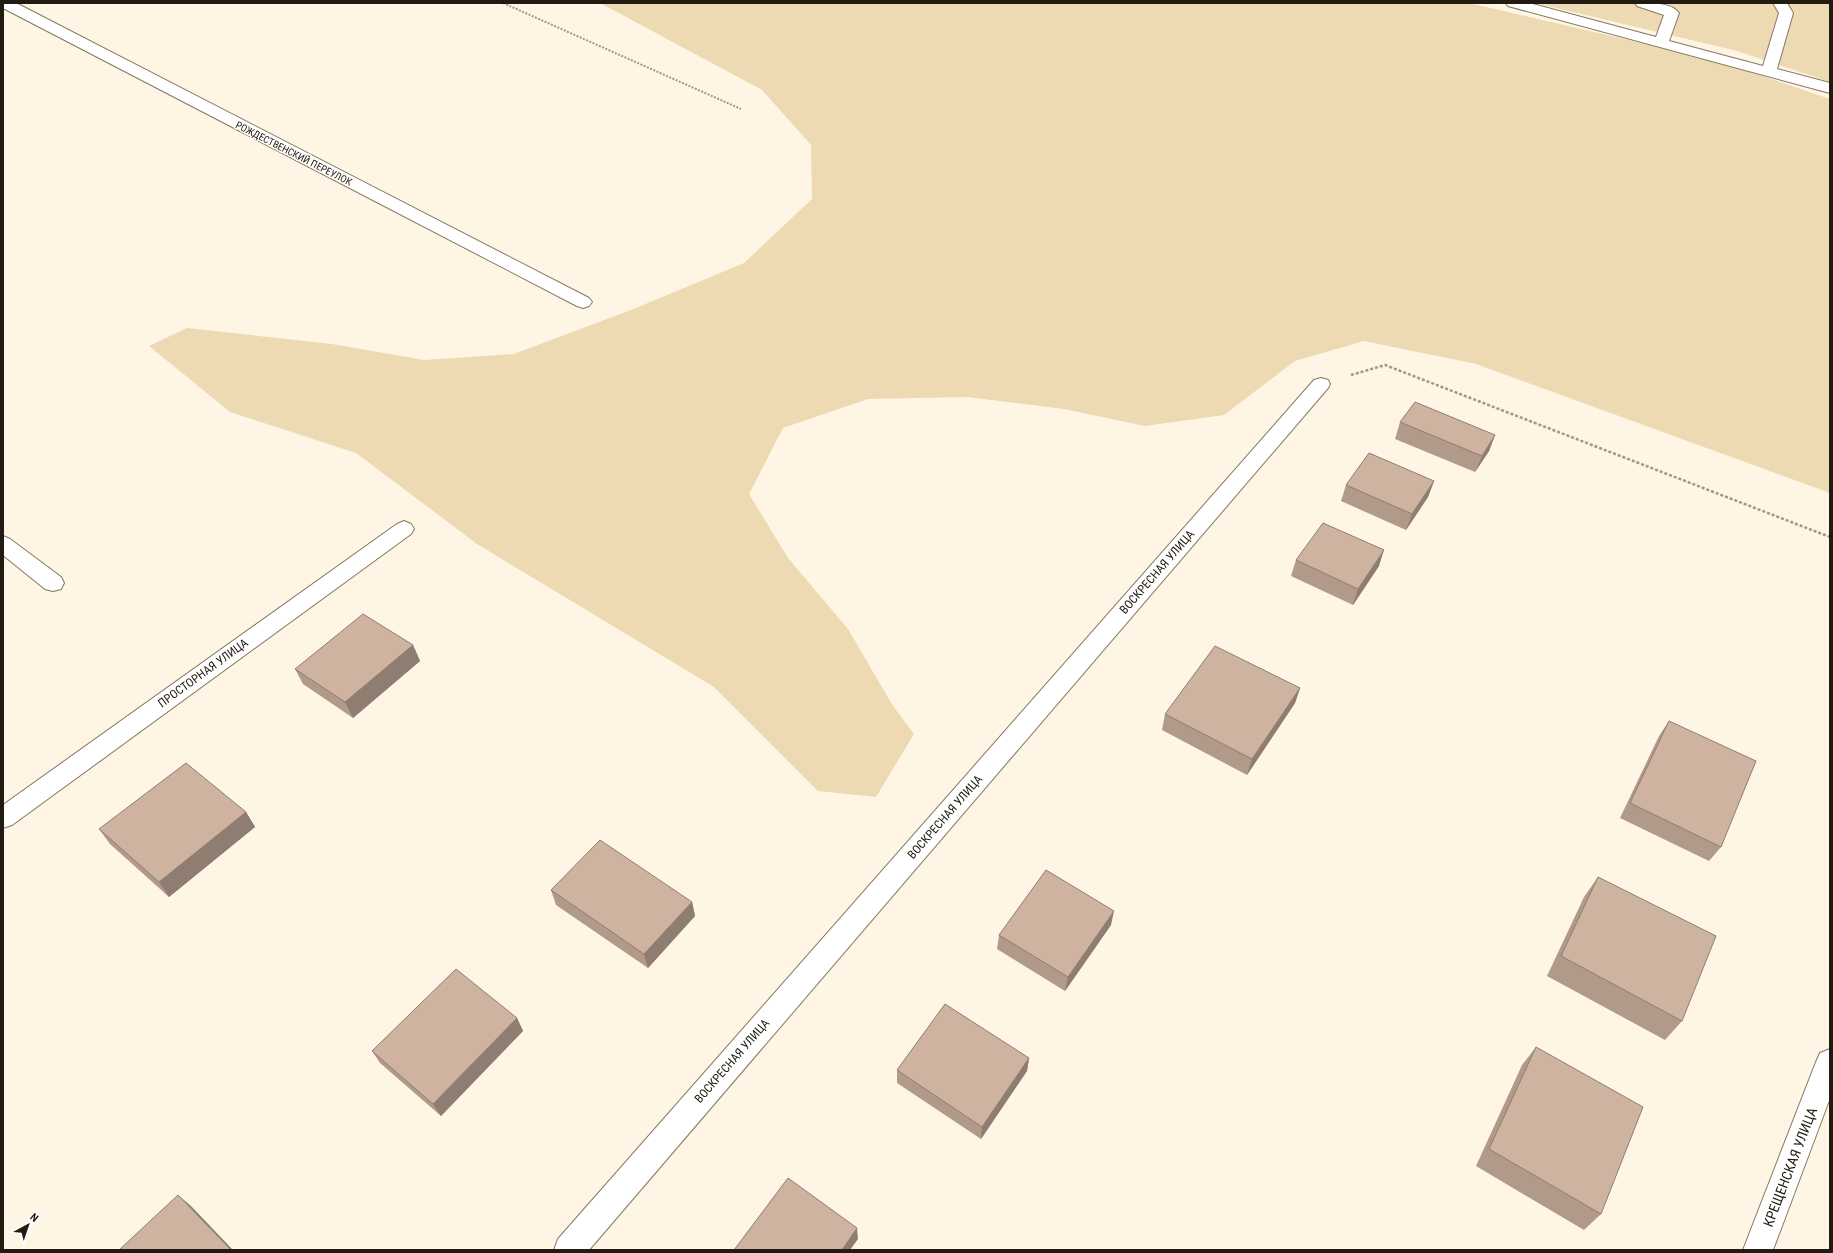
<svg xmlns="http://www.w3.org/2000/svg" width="1833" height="1253" viewBox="0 0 1833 1253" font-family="'Roboto Condensed',sans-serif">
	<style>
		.green { fill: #eedab2 }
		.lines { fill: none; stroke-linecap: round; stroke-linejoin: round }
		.minor-casing { stroke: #85785f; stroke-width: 2 }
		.path-far1 { stroke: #9f978a; stroke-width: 2; stroke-dasharray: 2 1.5; stroke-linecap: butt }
		.path { stroke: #9f978a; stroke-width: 2.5; stroke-dasharray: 3 2; stroke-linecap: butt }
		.minor { fill: #fff; fill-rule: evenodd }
		.wall { fill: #b19a8a }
		.shaded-wall { fill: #907d71 }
		.building { fill: #ceb3a1; stroke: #907d71 }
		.labels { text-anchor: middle; stroke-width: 3; stroke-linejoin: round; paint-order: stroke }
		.far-street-label { font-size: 10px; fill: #211b11; stroke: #fff }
		.street-label { font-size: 12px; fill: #211b11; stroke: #fff }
		.near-street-label { font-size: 14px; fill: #211b11; stroke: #fff }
	</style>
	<rect width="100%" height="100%" fill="#fef5e5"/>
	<path class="green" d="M600 3H1469L1719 61 1830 99V493L1476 364 1364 341 1295 361 1224 415 1145 426 1064 409 967 397 868 399 783 428 749 494 788 558 848 629 893 706 914 734 876 797 818 791 714 687 477 544 356 453 230 412 149 346 187 328 332 344 424 360 514 354 631 310 744 263 812 199 811 145 762 90Z
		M1535 3H1830V82L1737 51Z"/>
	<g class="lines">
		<g class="minor-casing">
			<path id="minor" d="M3 3H16L589 298 592 302 589 306 583 308 577 306 3 8Z
				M1506 3H1529L1656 37 1664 15 1637 6 1635 3C1647 3 1672 2 1679 13L1669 41 1763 66 1779 13 1773 3H1787L1793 13 1777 69 1830 83V93L1508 6Z
				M1321 378 1328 380 1330 384 1328 388 589 1250H554L558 1239 1314 380Z
				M404 521 411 524 414 529 411 534 12 825 3 828V805L397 524Z
				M3 536 10 539 61 577 64 583 61 589 53 591 45 589 3 555Z
				M1830 1049V1098L1773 1250H1743L1816 1062 1820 1053Z"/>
		</g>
		<path class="path-far1" d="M503 3 741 109"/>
		<path class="path" d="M1351 375 1385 365 1830 537"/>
		<use href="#minor" class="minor"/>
	</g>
	<path class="wall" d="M1400 422 1495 435 1489 451 1475 472 1395 439Z
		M1434 481 1428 497 1406 530 1341 501 1346 485Z
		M1296 560 1379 566 1353 605 1291 576Z
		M413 645 420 661 353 718 303 684 295 669Z
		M1300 688 1295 703 1247 775 1162 730 1165 714Z
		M1669 721 1721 847 1709 861 1620 818 1659 736Z
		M246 812 255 827 169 897 110 844 99 829Z
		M1598 877 1682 1021 1665 1040 1547 976 1584 897Z
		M551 890 692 902 695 916 648 968 556 905Z
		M1111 925 1065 991 997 949 999 935Z
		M517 1018 523 1031 441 1116 380 1063 372 1051Z
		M1536 1047 1601 1214 1584 1230 1476 1166 1522 1065Z
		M1029 1058 1027 1071 981 1139 897 1083V1070Z"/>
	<path class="shaded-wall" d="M1495 435 1489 451 1475 472 1482 456Z
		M1434 481 1428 497 1406 530 1412 514Z
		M1384 550 1379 566 1353 605 1358 589Z
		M413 645 420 661 353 718 345 702Z
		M1300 688 1295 703 1247 775 1252 759Z
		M246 812 255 827 169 897 159 882Z
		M692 902 695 916 648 968 644 954Z
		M1114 911 1111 925 1065 991 1068 977Z
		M517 1018 523 1031 441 1116 433 1104Z
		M1029 1058 1027 1071 981 1139 982 1127Z
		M178 1195 191 1206 233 1250H231Z
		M857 1228 858 1239 850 1250H842Z"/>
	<path class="building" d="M1415 402 1495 435 1482 456 1400 422Z
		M1369 453 1434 481 1412 514 1346 485Z
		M1323 523 1384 550 1358 589 1296 560Z
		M363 614 413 645 345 702 295 669Z
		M1215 646 1300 688 1252 759 1165 714Z
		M1669 721 1756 761 1721 847 1630 803Z
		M186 763 246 812 159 882 99 829Z
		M600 840 692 902 644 954 551 890Z
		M1046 870 1114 911 1068 977 999 935Z
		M1598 877 1716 936 1682 1021 1561 956Z
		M456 969 517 1018 433 1104 372 1051Z
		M945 1004 1029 1058 982 1127 897 1070Z
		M1536 1047 1643 1107 1601 1214 1489 1149Z
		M788 1178 857 1228 842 1250H734Z
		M178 1195 231 1250H119Z"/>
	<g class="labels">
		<g class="far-street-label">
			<text transform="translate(294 153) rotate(27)" y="4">РОЖДЕСТВЕНСКИЙ ПЕРЕУЛОК</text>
		</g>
		<g class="street-label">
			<text transform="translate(1157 572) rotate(-49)" y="4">ВОСКРЕСНАЯ УЛИЦА</text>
			<text transform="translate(203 673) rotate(-36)" y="4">ПРОСТОРНАЯ УЛИЦА</text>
			<text transform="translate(945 817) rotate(-49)" y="4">ВОСКРЕСНАЯ УЛИЦА</text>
			<text transform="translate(732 1061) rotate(-49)" y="4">ВОСКРЕСНАЯ УЛИЦА</text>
		</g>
		<g class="near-street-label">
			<text transform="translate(1790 1167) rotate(-69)" y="5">КРЕЩЕНСКАЯ УЛИЦА</text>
		</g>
	</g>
	<rect width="1833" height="1253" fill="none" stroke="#211b11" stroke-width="8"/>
	<g transform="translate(28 1225) rotate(40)" stroke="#ffffff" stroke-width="3" paint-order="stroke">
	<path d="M0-3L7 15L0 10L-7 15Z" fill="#211b11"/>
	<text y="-6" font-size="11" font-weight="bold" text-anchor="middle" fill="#211b11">N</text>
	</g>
</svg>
